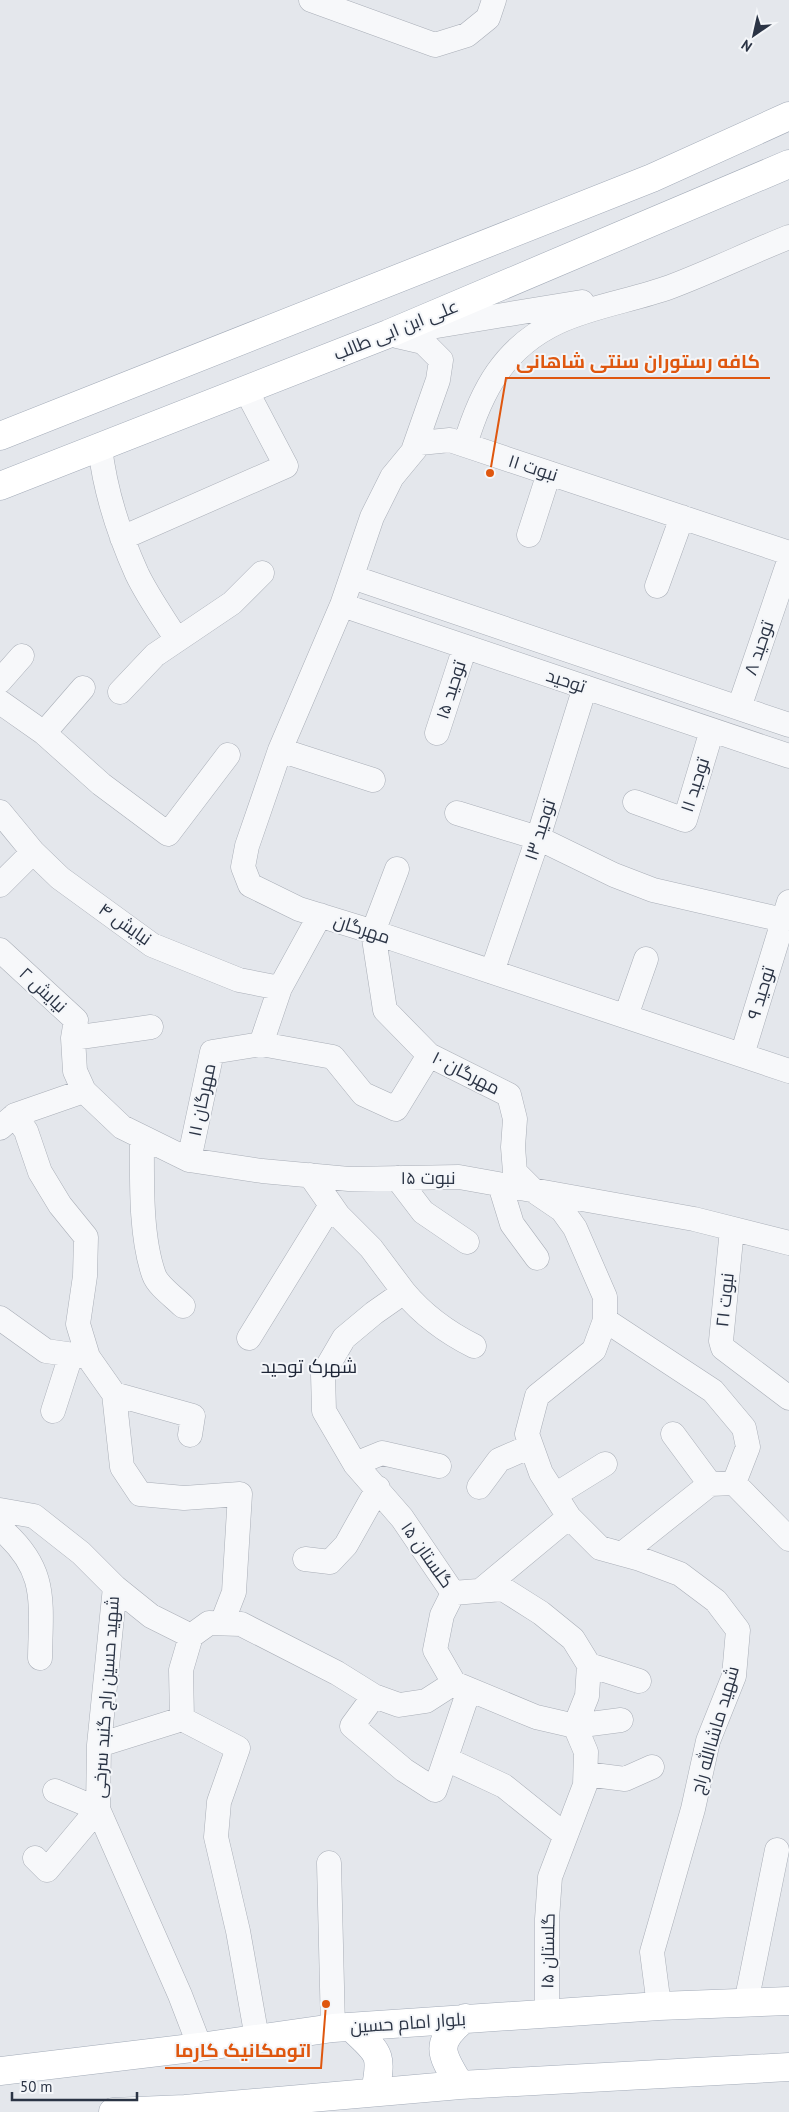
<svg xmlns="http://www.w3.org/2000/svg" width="789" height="2112" viewBox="0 0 789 2112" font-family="'PT Sans',Cairo,sans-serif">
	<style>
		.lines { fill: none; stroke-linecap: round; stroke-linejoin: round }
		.minor-casing { stroke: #a9aeb7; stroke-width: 25 }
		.major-casing { stroke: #a3abb8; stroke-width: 29 }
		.minor { stroke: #f7f8fa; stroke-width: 24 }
		.major { stroke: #fff; stroke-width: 28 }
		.labels { text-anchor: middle; stroke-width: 4; stroke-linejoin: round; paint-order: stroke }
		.street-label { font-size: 18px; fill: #2b3445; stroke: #f4f6f9 }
		.neighbourhood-label { font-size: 19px; fill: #1d2536; stroke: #f4f6f9 }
		.leader { fill: none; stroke: #df570f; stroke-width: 2 }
		.callout-dot { fill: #df570f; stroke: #f4f6f9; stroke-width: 2 }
		.callout-label { font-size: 19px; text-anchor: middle; font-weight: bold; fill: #df570f; stroke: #f4f6f9; stroke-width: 4; stroke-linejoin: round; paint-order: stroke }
	</style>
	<rect width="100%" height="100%" fill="#e4e7ec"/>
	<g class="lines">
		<g class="minor-casing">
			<path id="minor" d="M311 0 435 45 467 35 488 18 494 0
				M413 330 582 302
				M397 336 423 342 441 360 438 380 413 451
				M465 445C481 391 504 347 558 322 592 306 634 300 670 287 710 272 749 253 789 237
				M100 447C105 491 119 534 137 574 148 597 164 619 177 640
				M529 535 549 473
				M122 538 286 466 246 390
				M789 553 450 440 420 443 392 477 372 517 342 605 280 750 247 846 243 867 250 885 299 909 364 929 789 1071
				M352 577 789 725
				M657 586 682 517
				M342 605 789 756
				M0 681 22 656
				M120 692 155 655 232 603 262 573
				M0 702 44 733 101 784 168 834 228 755
				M739 708 789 561
				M44 733 83 688
				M437 733 465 647
				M280 750 373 780
				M635 802 685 820 712 730
				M0 812 33 852 60 878 152 945 239 980 280 988
				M457 813 538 838 614 875 653 890 783 920
				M397 869 373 932 385 1010 429 1055 509 1095 515 1119 513 1147 515 1172 534 1191 562 1210 575 1228 605 1297V1320L594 1350 537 1396 527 1434 541 1473 569 1517 600 1548 640 1559 680 1574 716 1601 738 1630 734 1676 708 1741 693 1809 652 1952 659 2006
				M0 885 33 852
				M0 950 76 1020 73 1038 75 1071 84 1091 122 1127 189 1160 262 1171 349 1179 459 1177 694 1219 789 1243
				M492 972 538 838 585 687
				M626 1016 646 959
				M73 1038 151 1027
				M261 1044 333 1057 363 1094 396 1109 429 1055
				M742 1055 789 902
				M15 1115 26 1131 40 1172 60 1205 86 1237 85 1276 78 1324 88 1357 114 1394 122 1467 140 1494 184 1498 240 1494 234 1592 222 1623
				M0 1128 15 1115 84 1091
				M142 1137C142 1179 140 1236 154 1275 158 1286 174 1297 183 1306
				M189 1160 212 1052 261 1044 280 988 320 915
				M310 1175 338 1215 371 1248 404 1292 374 1313 344 1338 323 1374 324 1411 355 1464 402 1518 453 1593 503 1589 541 1613 573 1639 589 1665 587 1696 575 1726 586 1752 585 1785 550 1877 547 1919V2013
				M397 1178 423 1212 467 1242
				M500 1185 512 1224 537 1258
				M732 1229 721 1341 723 1348 789 1398
				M404 1292C424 1316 446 1332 474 1346
				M0 1318 46 1351 88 1357
				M605 1320 713 1391 744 1428 748 1447 734 1483 789 1539
				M249 1338 331 1205
				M114 1394 193 1416 190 1435
				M53 1411 71 1355
				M673 1434 710 1484
				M355 1464 382 1453 439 1466
				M479 1487 499 1460 531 1446
				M555 1495 605 1464
				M0 1510 34 1516 81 1553 115 1587 99 1745 98 1809 180 1995 200 2047
				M0 1528C48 1569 41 1600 40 1658
				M622 1554 710 1484 734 1483
				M305 1559 330 1562 346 1545 378 1488
				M115 1587 151 1616 191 1636 181 1670 182 1719 238 1748 219 1802 216 1837 238 1931 257 2038
				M480 1591 569 1517
				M453 1593 442 1615 435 1650 454 1683 536 1717 575 1726 621 1720
				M191 1636 209 1623 241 1624 337 1673 374 1696 399 1705 426 1701 454 1683
				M589 1665 639 1681
				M374 1696 352 1726 404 1770 435 1790 469 1690
				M99 1745 182 1719
				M446 1759 504 1786 565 1835
				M586 1774 625 1779 652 1767
				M35 1858 47 1870 98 1809 55 1791
				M329 1863 333 2028
				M746 2003 777 1850"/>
		</g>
		<g class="major-casing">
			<path id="major" d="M0 436 652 178 789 116
				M0 486 388 334 789 164
				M351 2027C379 2054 383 2052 375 2092
				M0 2071 200 2047 333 2028 659 2006 789 2001
				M460 2085C441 2054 433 2044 465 2018
				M113 2112 185 2109 460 2085 789 2067"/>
		</g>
		<use href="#minor" class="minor"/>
		<use href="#major" class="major"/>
	</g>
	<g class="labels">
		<g class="street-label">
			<text transform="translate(396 330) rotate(-22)" y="6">علی ابن ابی طالب</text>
			<text transform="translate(533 468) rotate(18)" y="6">نبوت ۱۱</text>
			<text transform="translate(759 648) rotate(-71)" y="6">توحید ۸</text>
			<text transform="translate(566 681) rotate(18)" y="6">توحید</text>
			<text transform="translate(451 690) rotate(-72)" y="6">توحید ۱۵</text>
			<text transform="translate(695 785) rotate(-72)" y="6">توحید ۱۱</text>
			<text transform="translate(540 830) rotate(-72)" y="6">توحید ۱۳</text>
			<text transform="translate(125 924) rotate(35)" y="6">نیایش ۴</text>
			<text transform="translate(362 929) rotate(18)" y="6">مهرگان</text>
			<text transform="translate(43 990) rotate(43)" y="6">نیایش ۲</text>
			<text transform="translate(761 993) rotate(-73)" y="6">توحید ۹</text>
			<text transform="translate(466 1073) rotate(27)" y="6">مهرگان ۱۰</text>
			<text transform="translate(202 1100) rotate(-78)" y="6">مهرگان ۱۱</text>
			<text x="428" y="1184">نبوت ۱۵</text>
			<text transform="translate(725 1300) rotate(-84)" y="6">نبوت ۲۱</text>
			<text transform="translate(427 1555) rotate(55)" y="6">گلستان ۱۵</text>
			<text transform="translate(106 1697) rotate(-86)" y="6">شهید حسین راج گنبد سرخی</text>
			<text transform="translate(715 1730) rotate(-74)" y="6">شهید ماشاالله راج</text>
			<text transform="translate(548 1951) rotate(-89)" y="6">گلستان ۱۵</text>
			<text transform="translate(408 2023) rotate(-4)" y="6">بلوار امام حسین</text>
		</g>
		<g class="neighbourhood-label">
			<text x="309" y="1373">شهرک توحید</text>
		</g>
	</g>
	<path class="leader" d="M490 473L506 378H770M326 2004L321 2068H165"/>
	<g class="callout-dot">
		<circle cx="490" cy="473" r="5"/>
		<circle cx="326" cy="2004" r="5"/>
	</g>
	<g class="callout-label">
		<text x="638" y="368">کافه رستوران سنتی شاهانی</text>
		<text x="243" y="2057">اتومکانیک کارما</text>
	</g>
	<g transform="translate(754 35) rotate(214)" stroke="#f4f6f9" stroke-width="4" paint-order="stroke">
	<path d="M0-4L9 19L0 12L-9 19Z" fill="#2b3445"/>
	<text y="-8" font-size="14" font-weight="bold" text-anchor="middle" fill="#2b3445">N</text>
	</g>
	<path d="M12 2092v8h125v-8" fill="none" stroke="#2b3445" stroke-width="2.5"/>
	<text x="20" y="2092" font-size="15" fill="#2b3445" stroke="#f4f6f9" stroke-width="4" paint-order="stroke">50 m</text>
</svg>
